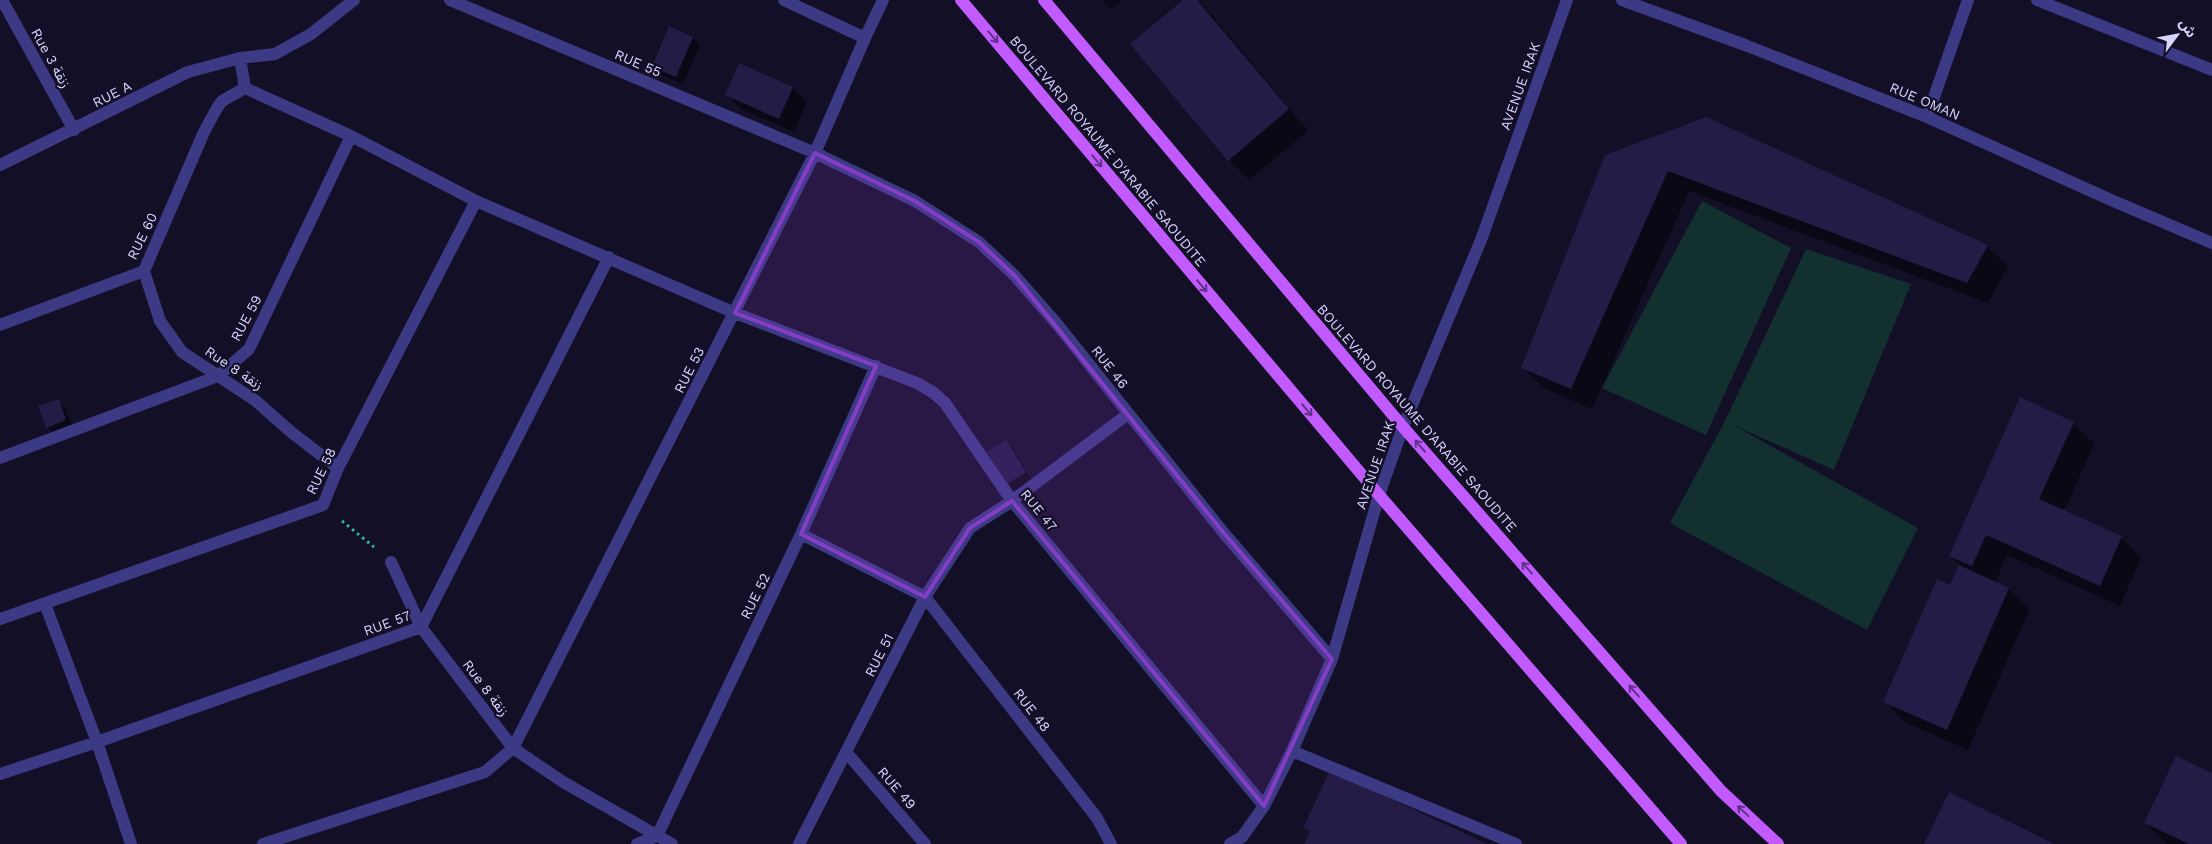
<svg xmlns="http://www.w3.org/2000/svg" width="2212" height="844" viewBox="0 0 2212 844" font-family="'Work Sans','Noto Sans Arabic',sans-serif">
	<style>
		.green { fill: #12302f }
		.shadow { fill: #0007 }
		.building { fill: #241b47 }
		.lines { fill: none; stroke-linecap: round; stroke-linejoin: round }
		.path { stroke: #2fb8b0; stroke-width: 3; stroke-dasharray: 2.5 4; stroke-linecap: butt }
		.minor { stroke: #3d3a85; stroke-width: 12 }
		.major { stroke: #c25bff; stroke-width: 12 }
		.oneway { stroke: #623188 }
		.marked { fill: #843dc5; fill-opacity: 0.2; stroke: #843dc5; stroke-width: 4; stroke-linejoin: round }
		.labels { text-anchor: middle; stroke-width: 4.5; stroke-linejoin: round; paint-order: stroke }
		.street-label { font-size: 14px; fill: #d9d4ff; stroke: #130f26 }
	</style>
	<rect width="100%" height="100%" fill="#130f26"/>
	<path class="green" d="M1702 201 1791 248 1706 435 1602 388Z
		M1806 249 1911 284 1834 470 1733 425 1918 528 1867 630 1670 523 1725 421Z"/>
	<path class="shadow" d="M1102 0H1123L1111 9Z
		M1184 0H1197L1212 15 1308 131 1249 180 1229 160Z
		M693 38 700 45 683 84 660 74 653 66Z
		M792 88 807 102 794 132 741 109 727 94Z
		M1606 156 1987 246 2008 266 1988 303 1689 191 1592 409 1544 388 1523 368Z
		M58 401 65 408 73 427 54 434 47 427Z
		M2073 423 2094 444 2064 511 2121 537 2141 558 2120 606 2007 555 1995 583 2009 589 2029 610 1968 750 1905 722 1885 702 1951 587 1964 569 1951 556Z
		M1006 442 1013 449 1032 480 1015 490 1008 483 989 452Z
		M2212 774V844H2167L2146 823Z"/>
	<path class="building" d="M1183 0H1197L1289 109 1228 161 1130 44Z
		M669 26 693 37 676 77 652 67Z
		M739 63 793 87 779 119 725 95Z
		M1706 117 1988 245 1967 283 1668 171 1571 389 1521 368 1605 155Z
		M2020 397 2074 422 2039 499 2122 536 2100 586 1986 535 1972 566 1949 556Z
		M59 399 66 420 46 428 38 406Z
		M1006 440 1026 472 1007 484 987 452Z
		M1959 565 2009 588 1947 730 1883 702 1937 579 1950 585Z
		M2176 756 2212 773V844H2189L2144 823Z
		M1330 770 1487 844H1304L1310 831 1303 828Z
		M1949 792 2054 844H1924Z"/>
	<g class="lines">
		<path class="path" d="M342 521 374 547"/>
		<path class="minor" d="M2 0 74 130
			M450 0 815 153 915 201 979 242 1015 276 1057 324 1223 532 1332 659
			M784 0 865 38
			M1622 0 1745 45 1927 117 2111 200 2212 243
			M2037 0 2212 70
			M240 58 245 88
			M245 88 351 136 476 201 735 313 917 383 934 393 945 403 1012 501 1264 806
			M1927 117 1968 0
			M0 165 188 72 240 58 275 54 311 34 354 0
			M144 271 160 321 182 352 256 401 291 432 338 468
			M0 325 144 271 204 132 217 108 222 101 245 88
			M0 458 218 376 249 349 351 136
			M801 534 925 597 1097 818 1111 844
			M391 562 421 627 513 748 563 782 672 844
			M45 604 97 742 131 844
			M0 619 323 505 338 468 476 201
			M1292 751 1516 844
			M846 752 925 844
			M0 774 97 742 421 627 609 257
			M263 844 485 772 513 748 815 153 865 38 883 0
			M637 844 657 836 801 534 876 366
			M799 844 925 597 970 528 1012 501 1128 414
			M1230 844 1242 837 1264 806 1292 751 1332 659 1379 495 1403 427 1481 240 1567 0"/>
		<path class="major" d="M961 0 1379 495 1681 844
			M1044 0 1403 427 1721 791 1778 844"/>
	</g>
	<defs><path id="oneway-shaft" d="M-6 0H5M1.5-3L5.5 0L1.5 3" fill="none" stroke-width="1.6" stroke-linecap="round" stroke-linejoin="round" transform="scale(1.25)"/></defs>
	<g class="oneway">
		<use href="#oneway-shaft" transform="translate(993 37) rotate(50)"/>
		<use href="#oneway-shaft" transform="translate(1097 161) rotate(50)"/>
		<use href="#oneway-shaft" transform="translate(1202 286) rotate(50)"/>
		<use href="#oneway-shaft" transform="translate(1307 410) rotate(50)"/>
		<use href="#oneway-shaft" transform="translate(1420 446) rotate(-131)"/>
		<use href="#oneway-shaft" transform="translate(1527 568) rotate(-131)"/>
		<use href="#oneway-shaft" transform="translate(1634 691) rotate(-131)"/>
		<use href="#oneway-shaft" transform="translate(1743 811) rotate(-137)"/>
	</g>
	<path class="marked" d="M815 153 915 201 979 242 1015 276 1223 532 1332 659 1264 806 1012 501 970 528 925 597 801 534 876 366 735 313Z"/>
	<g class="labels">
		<g class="street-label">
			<text transform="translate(51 58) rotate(61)" y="5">Rue 3 زنقة</text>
			<text transform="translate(638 63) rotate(23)" y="5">RUE 55</text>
			<text transform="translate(1520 86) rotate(-70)" y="5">AVENUE IRAK</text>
			<text transform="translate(112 94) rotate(-27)" y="5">RUE A</text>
			<text transform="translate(1925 101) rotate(23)" y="5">RUE OMAN</text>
			<text transform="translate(1108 151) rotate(50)" y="5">BOULEVARD ROYAUME D'ARABIE SAOUDITE</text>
			<text transform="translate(142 236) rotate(-64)" y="5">RUE 60</text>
			<text transform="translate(246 318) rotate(-62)" y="5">RUE 59</text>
			<text transform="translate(1110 367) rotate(52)" y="5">RUE 46</text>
			<text transform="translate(234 368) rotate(34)" y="5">Rue 8 زنقة</text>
			<text transform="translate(689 370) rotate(-63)" y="5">RUE 53</text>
			<text transform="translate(1417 418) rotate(49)" y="5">BOULEVARD ROYAUME D'ARABIE SAOUDITE</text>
			<text transform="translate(1375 465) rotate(-71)" y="5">AVENUE IRAK</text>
			<text transform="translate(321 471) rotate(-64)" y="5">RUE 58</text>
			<text transform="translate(1039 510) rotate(51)" y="5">RUE 47</text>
			<text transform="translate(755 596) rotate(-64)" y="5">RUE 52</text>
			<text transform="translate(387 623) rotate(-20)" y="5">RUE 57</text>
			<text transform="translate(879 655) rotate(-63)" y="5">RUE 51</text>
			<text transform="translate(486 688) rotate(53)" y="5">Rue 8 زنقة</text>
			<text transform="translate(1032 710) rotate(52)" y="5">RUE 48</text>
			<text transform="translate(897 788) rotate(49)" y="5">RUE 49</text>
		</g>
	</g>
	<g transform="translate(2177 35) rotate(58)" stroke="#130f26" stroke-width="4" paint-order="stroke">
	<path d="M0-4L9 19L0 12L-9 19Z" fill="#d9d4ff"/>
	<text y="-8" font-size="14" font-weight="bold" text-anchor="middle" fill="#d9d4ff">ش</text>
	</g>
</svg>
